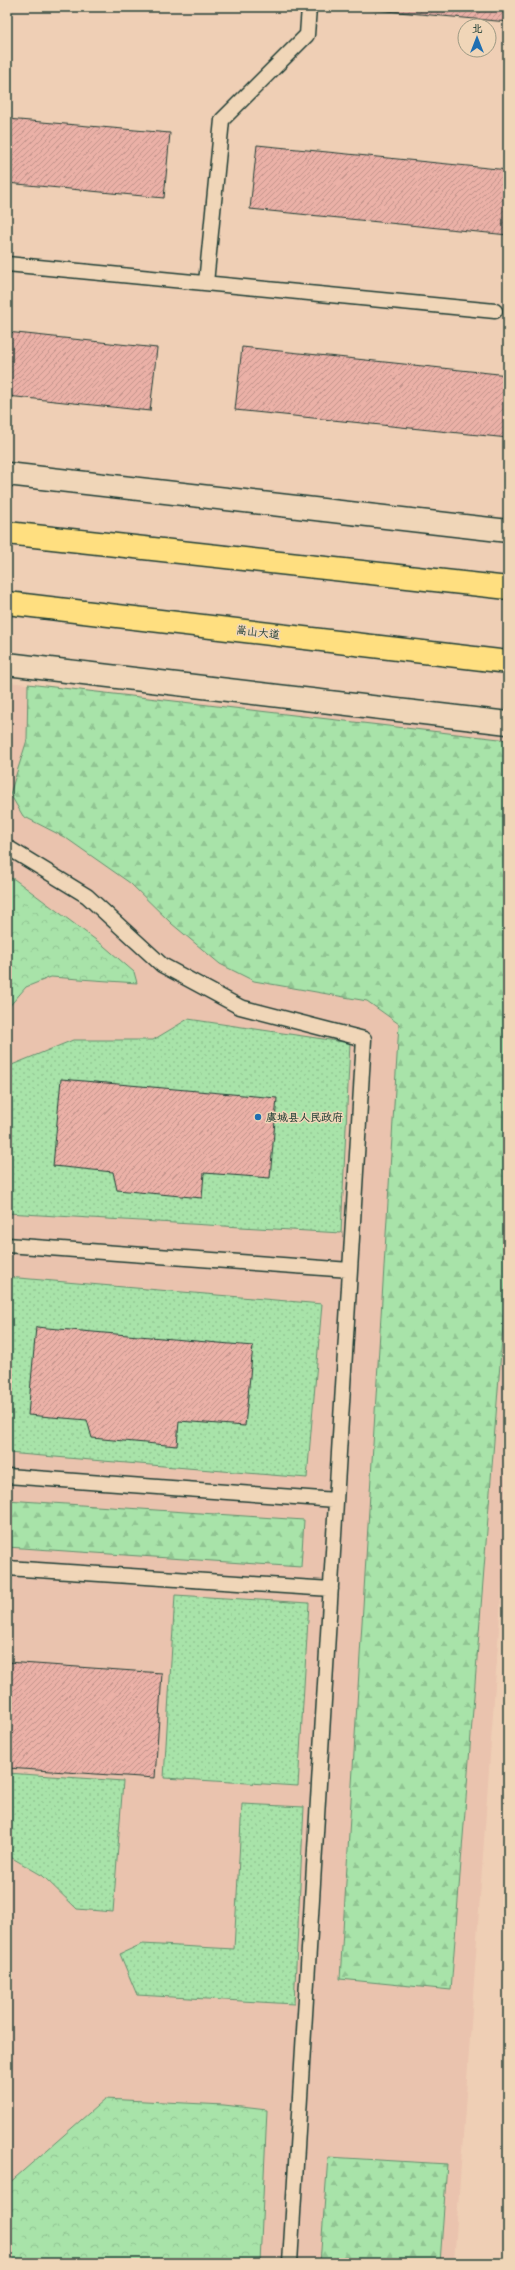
<svg xmlns="http://www.w3.org/2000/svg" width="515" height="2270" viewBox="0 0 515 2270" font-family="'Gochi Hand','LXGW WenKai TC',sans-serif">
	<style>
		.built { fill: #eac3ae }
		.grass { fill: url(#grass-dots); stroke: #64906e }
		.forest { fill: url(#forest-firs); stroke: #64906e }
		.park { fill: url(#park-crowns); stroke: #64906e }
		.building { fill: url(#building-hatch); stroke: #1f3d34 }
		.lines { fill: none; stroke-linecap: round; stroke-linejoin: round }
		.lane-casing { stroke: #1f3d34; stroke-width: 17 }
		.secondary-casing { stroke: #1f3d34; stroke-width: 25 }
		.primary-casing { stroke: #1f3d34; stroke-width: 25 }
		.lane { stroke: #f0d6b8; stroke-width: 14 }
		.secondary { stroke: #f0d6b8; stroke-width: 22 }
		.primary { stroke: #ffdf80; stroke-width: 22 }
		.poi-dot { fill: #1f6fb2; stroke: #f0d6b8; stroke-width: 1.5 }
		.labels { text-anchor: middle; stroke-width: 3; stroke-linejoin: round; paint-order: stroke }
		.street-label { font-size: 11px; fill: #1f3d34; stroke: #f0d6b8 }
		.poi-label { font-size: 11px; font-weight: bold; fill: #1f3d34; stroke: #f0d6b8; text-anchor: start }
	</style>
	<defs>
		<pattern id="grass-dots" width="8" height="8" patternUnits="userSpaceOnUse"><rect width="8" height="8" fill="#a8e3a9"/><path d="M2 2h.1M6 6h.1" fill="none" stroke="#90c492" stroke-width="1.8" stroke-linecap="round"/></pattern>
		<pattern id="forest-firs" width="22" height="20" patternUnits="userSpaceOnUse"><rect width="22" height="20" fill="#a8e3a9"/><path d="M5 1l3.5 6h-7zM16 11l3.5 6h-7z" fill="#90c492"/></pattern>
		<pattern id="park-crowns" width="20" height="18" patternUnits="userSpaceOnUse"><rect width="20" height="18" fill="#a8e3a9"/><path d="M2 6a3 3 0 1 1 6 0M12 15a3 3 0 1 1 6 0" fill="none" stroke="#90c492"/></pattern>
		<pattern id="building-hatch" width="6" height="6" patternUnits="userSpaceOnUse"><rect width="6" height="6" fill="#ebb1a7"/><path d="M-1 1l2-2M0 6l6-6M5 7l2-2" fill="none" stroke="#be9189"/></pattern>
	</defs>
	<rect width="100%" height="100%" fill="#efcfb5"/>
	<filter id="ink" filterUnits="userSpaceOnUse"><feTurbulence type="fractalNoise" baseFrequency=".025" numOctaves="2"/><feDisplacementMap in="SourceGraphic" scale="8" xChannelSelector="R" yChannelSelector="G"/><feConvolveMatrix kernelMatrix="1 2 1 2 8 2 1 2 1" color-interpolation-filters="sRGB"/></filter>
	<g filter="url(#ink)">
		<path class="built" d="M7 682 508 733V1502L454 2263H7Z"/>
		<path class="grass" d="M188 1019 350 1043 341 1233 7 1213V1067L73 1040H153Z
			M7 1277 322 1304 307 1478 7 1453Z
			M175 1595 309 1603 298 1786 164 1778Z
			M7 1773 123 1781 113 1912 77 1909 43 1876 7 1855Z
			M242 1804 304 1807 294 2004 137 1995 120 1954 142 1944 234 1949Z"/>
		<path class="forest" d="M28 684 508 740V1262L451 1990 340 1979 399 1024 367 1001 254 981 220 964 172 924 130 883 66 838 23 816 10 794 27 740Z
			M7 1500 304 1520 301 1567 7 1547Z
			M328 2157 447 2164 440 2263H320Z"/>
		<path class="park" d="M7 877 14 879 104 946 134 972 137 983 51 977 26 987 7 1009Z
			M105 2099 224 2105 267 2110 260 2263H7V2185Z"/>
		<path class="building" d="M365 7H508V22L365 9Z
			M7 119 170 133 164 198 7 183Z
			M257 145 508 170V235L250 209Z
			M7 332 157 348 150 411 7 396Z
			M242 347 508 375V438L235 410Z
			M61 1079 277 1098 270 1178 204 1173 202 1198 117 1190 113 1172 53 1166Z
			M36 1327 253 1346 245 1426 179 1421 177 1446 92 1438 87 1420 28 1415Z
			M7 1662 162 1673 155 1778 7 1768Z"/>
		<g class="lines">
			<g class="lane-casing">
				<path id="lane" d="M7 264 495 311
					M206 283 222 120 307 35 309 7
					M7 847 87 896 162 965 240 1007 364 1039 290 2263
					M7 1245 350 1270
					M7 1476 336 1500
					M7 1568 331 1589"/>
			</g>
			<g class="secondary-casing">
				<path id="secondary" d="M7 474 508 531
					M7 664 508 723"/>
			</g>
			<g class="primary-casing">
				<path id="primary" d="M7 533 508 588
					M7 603 508 662"/>
			</g>
			<use href="#lane" class="lane"/>
			<use href="#secondary" class="secondary"/>
			<use href="#primary" class="primary"/>
		</g>
	</g>
	<circle class="poi-dot" cx="258" cy="1117" r="4"/>
	<g class="labels">
		<g class="street-label">
			<text transform="translate(258 632) rotate(7)" y="4">嵩山大道</text>
		</g>
		<g class="poi-label">
			<text x="266" y="1121">虞城县人民政府</text>
		</g>
	</g>
	<rect width="515" height="2270" fill="none" stroke="#f0d6b8" stroke-width="24"/>
	<rect x="12" y="12" width="491" height="2246" fill="none" stroke="#1f3d34" stroke-width="1.5" filter="url(#ink)"/>
	<g transform="translate(477 38)"><circle r="19" fill="#f0d6b8" stroke="#9c9983"/>
	<path d="M0-3L7 15L0 10L-7 15Z" fill="#1f6fb2"/>
	<text y="-6" font-size="11" font-weight="bold" text-anchor="middle" fill="#1f3d34">北</text>
	</g>
</svg>
